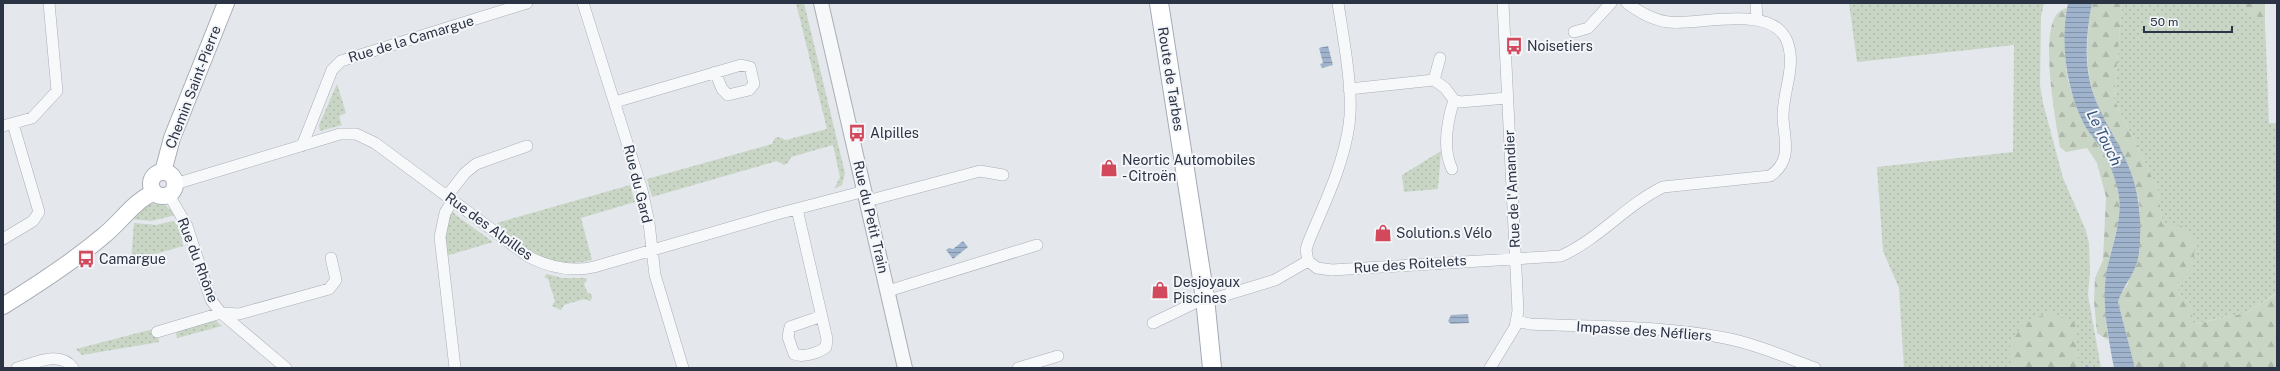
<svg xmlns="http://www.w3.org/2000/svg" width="2280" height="371" viewBox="0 0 2280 371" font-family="'Public Sans',sans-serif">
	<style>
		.green { fill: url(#green-dots) }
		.forest { fill: url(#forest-firs) }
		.water { fill: url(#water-rules) }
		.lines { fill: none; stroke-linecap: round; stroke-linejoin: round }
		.stream { stroke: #9fb4cc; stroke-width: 3.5 }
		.minor-casing { stroke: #a9aeb7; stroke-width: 12 }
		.tertiary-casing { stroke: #a9aeb7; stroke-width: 16 }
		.secondary-casing { stroke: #a9aeb7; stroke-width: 18 }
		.primary-casing { stroke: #a3abb8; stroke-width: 20 }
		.minor { stroke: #f7f8fa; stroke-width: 11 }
		.tertiary { stroke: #f7f8fa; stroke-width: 14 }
		.secondary { stroke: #fff; stroke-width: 16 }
		.primary { stroke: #fff; stroke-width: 18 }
		.labels { text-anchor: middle; stroke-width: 4; stroke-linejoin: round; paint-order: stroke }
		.street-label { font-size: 14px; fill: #2b3445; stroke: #f4f6f9 }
		.poi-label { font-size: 14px; fill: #2b3445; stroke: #f4f6f9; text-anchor: start }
		.water-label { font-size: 15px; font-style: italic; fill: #34527a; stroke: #f4f6f9 }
	</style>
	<defs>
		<pattern id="green-dots" width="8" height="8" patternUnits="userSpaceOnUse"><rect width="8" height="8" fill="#c9d6c5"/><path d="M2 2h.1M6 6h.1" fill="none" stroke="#adb8ab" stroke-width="1.8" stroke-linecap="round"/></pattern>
		<pattern id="forest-firs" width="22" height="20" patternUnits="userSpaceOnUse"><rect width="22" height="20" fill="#c9d6c5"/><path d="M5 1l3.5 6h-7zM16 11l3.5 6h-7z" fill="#adb8ab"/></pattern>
		<pattern id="water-rules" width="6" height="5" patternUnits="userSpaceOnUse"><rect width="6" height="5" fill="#9fb4cc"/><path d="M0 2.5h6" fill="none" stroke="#8293a7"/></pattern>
	</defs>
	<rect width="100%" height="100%" fill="#e4e7ec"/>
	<path class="green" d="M796 3H804L845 173 842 185 834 189 840 177 833 145 791 157 788 163 784 165 777 161 652 197 647 179 772 144 775 138 779 137 786 140 827 129Z
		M1849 3H2044L2041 16 2040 85 2043 103 2063 178 2085 228 2089 243 2090 272 2088 295 2101 368H1904L1899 288 1883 251 1877 167 2013 152 2014 45 1857 62Z
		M2122 3H2240L2265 24 2269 123H2277V296L2275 294 2246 313 2193 324 2189 301 2179 295 2177 283 2192 268 2163 225 2157 188 2114 99Z
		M337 84 346 113 339 116 342 125 320 131 319 125Z
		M1441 151 1438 189 1404 192 1402 175Z
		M630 185 635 202 581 218 592 260C557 270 518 251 497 223Z
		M156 202 166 206 176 215 151 221 132 219 144 207Z
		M453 212 457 216 493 242 446 256 444 241 448 215Z
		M173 221 180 228 183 246 131 261 134 223 156 225Z
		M547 274 562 278H586L587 280 584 284 587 292 592 295V298L590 301 584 299 564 305 561 310 552 306 555 301 548 279 544 277Z
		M212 318 222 326 177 338 176 333 182 328Z
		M157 328 159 342 82 355 76 349Z"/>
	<path class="forest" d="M2092 3H2122L2114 99 2157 188 2163 225 2182 226 2195 242 2193 268 2177 283 2179 295 2189 301 2194 324 2246 313 2276 294 2277 368H2135L2118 302 2121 293 2128 284C2132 262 2140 237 2140 215 2140 181 2119 151 2105 122 2084 81 2084 47 2092 3Z
		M2240 3H2265V24Z
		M2067 8C2066 36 2062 69 2073 96 2087 129 2116 160 2119 198 2122 222 2111 246 2107 270 2103 293 2106 316 2108 340L2097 333 2094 301 2095 278 2103 260 2106 197 2097 163 2087 148 2066 152 2060 147C2056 122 2038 29 2059 12 2061 10 2064 9 2067 8Z
		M2049 313 2075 323 2079 368H2011L2009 347 2024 322Z"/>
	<path class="water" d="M2068 3H2092C2087 29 2084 55 2090 82 2097 114 2119 140 2130 170 2140 195 2142 226 2139 252 2137 273 2124 283 2118 302L2135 368H2114C2108 336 2101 301 2107 269 2112 246 2122 221 2119 197 2117 180 2109 162 2100 147 2095 139 2088 132 2084 124 2066 89 2060 42 2068 3Z
		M1328 46 1333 65 1322 68 1320 64 1323 63 1319 48Z
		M963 241 968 247 953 259 946 250 949 248 953 249Z
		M1468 314 1469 323 1451 324 1448 321 1451 315Z"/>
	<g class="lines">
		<path class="stream" d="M2087 367V368"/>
		<g class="minor-casing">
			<path id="minor" d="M583 3 642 190 649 223 655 275 683 368
				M1756 3 1757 20
				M1574 32 1588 28 1611 3
				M1434 80 1440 58
				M1349 89 1434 80 1445 88 1454 100 1460 102 1507 98
				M615 102 741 65 750 67 754 84 749 90 728 95 722 89 715 72
				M3 126 32 118 57 91 49 3
				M302 146 332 70 341 61 527 3
				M1452 169C1442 148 1447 122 1454 100
				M175 184 340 134H356L375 143 529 257C549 267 572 272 594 267L777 214 865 191
				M169 195 187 226 211 300 221 313 286 368
				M447 196 465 173 476 164 527 146
				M453 200 445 213 440 237 455 368
				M867 201 980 171 1003 175
				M797 209 827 339 826 347C819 353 802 358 794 354L788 337 790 327 822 316
				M3 239 33 221 39 212 13 124
				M1308 261 1317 268 1332 270 1561 256C1599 239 1626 205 1663 187L1770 176C1792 161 1785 142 1783 119 1782 92 1797 67 1787 41 1772 3 1698 26 1668 22 1653 20 1639 12 1627 3
				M1308 261 1306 250 1308 243C1324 204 1343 167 1349 125 1354 93 1343 36 1338 3
				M888 291 1037 245
				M1516 321 1530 324C1594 327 1661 325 1725 338 1756 344 1785 357 1815 368
				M1153 323 1205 298H1216L1275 280 1308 261
				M157 332 221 313 239 314 329 289 336 280 331 258
				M17 368C35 363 60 350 73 368
				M1018 368 1058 356
				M1490 368 1515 327 1518 311 1503 3"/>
		</g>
		<g class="tertiary-casing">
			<path id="tertiary" d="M821 3 905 368"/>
		</g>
		<g class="secondary-casing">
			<path id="secondary" d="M151 184a12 12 0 1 1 24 0a12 12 0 1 1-24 0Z
				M163 172 172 138 226 3
				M3 306C37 285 71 263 102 237 119 224 134 201 153 193"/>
		</g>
		<g class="primary-casing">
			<path id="primary" d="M1159 3 1205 298 1212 368"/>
		</g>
		<use href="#minor" class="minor"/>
		<use href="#tertiary" class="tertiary"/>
		<use href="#secondary" class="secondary"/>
		<use href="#primary" class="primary"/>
	</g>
	<defs>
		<g id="bus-bare" transform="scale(1.38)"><path d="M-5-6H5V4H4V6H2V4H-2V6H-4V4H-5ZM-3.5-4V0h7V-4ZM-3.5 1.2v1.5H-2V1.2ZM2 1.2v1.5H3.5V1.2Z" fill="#d1495b" stroke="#f4f6f9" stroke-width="2.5" paint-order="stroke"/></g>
		<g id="shop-bare" transform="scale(1.38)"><path d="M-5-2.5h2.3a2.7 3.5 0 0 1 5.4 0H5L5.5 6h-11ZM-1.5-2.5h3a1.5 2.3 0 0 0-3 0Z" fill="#d1495b" stroke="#f4f6f9" stroke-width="2.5" paint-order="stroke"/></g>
	</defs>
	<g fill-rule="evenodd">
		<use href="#bus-bare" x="1514" y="46"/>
		<use href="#bus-bare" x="857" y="133"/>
		<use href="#shop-bare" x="1109" y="168"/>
		<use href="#shop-bare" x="1383" y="233"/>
		<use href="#bus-bare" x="86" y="259"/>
		<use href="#shop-bare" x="1160" y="290"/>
	</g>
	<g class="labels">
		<g class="street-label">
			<text transform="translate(411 39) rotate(-17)" y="5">Rue de la Camargue</text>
			<text transform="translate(1171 79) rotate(81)" y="5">Route de Tarbes</text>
			<text transform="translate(193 87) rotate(-69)" y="5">Chemin Saint-Pierre</text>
			<text transform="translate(638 184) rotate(76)" y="5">Rue du Gard</text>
			<text transform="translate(1512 189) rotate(-93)" y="5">Rue de l'Amandier</text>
			<text transform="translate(871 217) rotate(77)" y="5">Rue du Petit Train</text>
			<text transform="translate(489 226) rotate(36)" y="5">Rue des Alpilles</text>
			<text transform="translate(198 260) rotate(69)" y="5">Rue du Rhône</text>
			<text transform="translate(1410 264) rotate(-4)" y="5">Rue des Roitelets</text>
			<text transform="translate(1644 331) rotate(4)" y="5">Impasse des Néfliers</text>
		</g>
		<g class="poi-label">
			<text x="1527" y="51">Noisetiers</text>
			<text x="870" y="138">Alpilles</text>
			<text x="1122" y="165">Neortic Automobiles<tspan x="1122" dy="16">- Citroën</tspan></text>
			<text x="1396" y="238">Solution.s Vélo</text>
			<text x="99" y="264">Camargue</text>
			<text x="1173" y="287">Desjoyaux<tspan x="1173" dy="16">Piscines</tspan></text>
		</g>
		<g class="water-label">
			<text transform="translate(2104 138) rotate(64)" y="5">Le Touch</text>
		</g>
	</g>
	<rect width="2280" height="371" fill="none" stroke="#2b3445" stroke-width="8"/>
	<path d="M2144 26v6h88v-6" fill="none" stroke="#2b3445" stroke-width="2"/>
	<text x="2150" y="26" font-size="12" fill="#2b3445" stroke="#f4f6f9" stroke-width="3" paint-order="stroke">50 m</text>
</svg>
